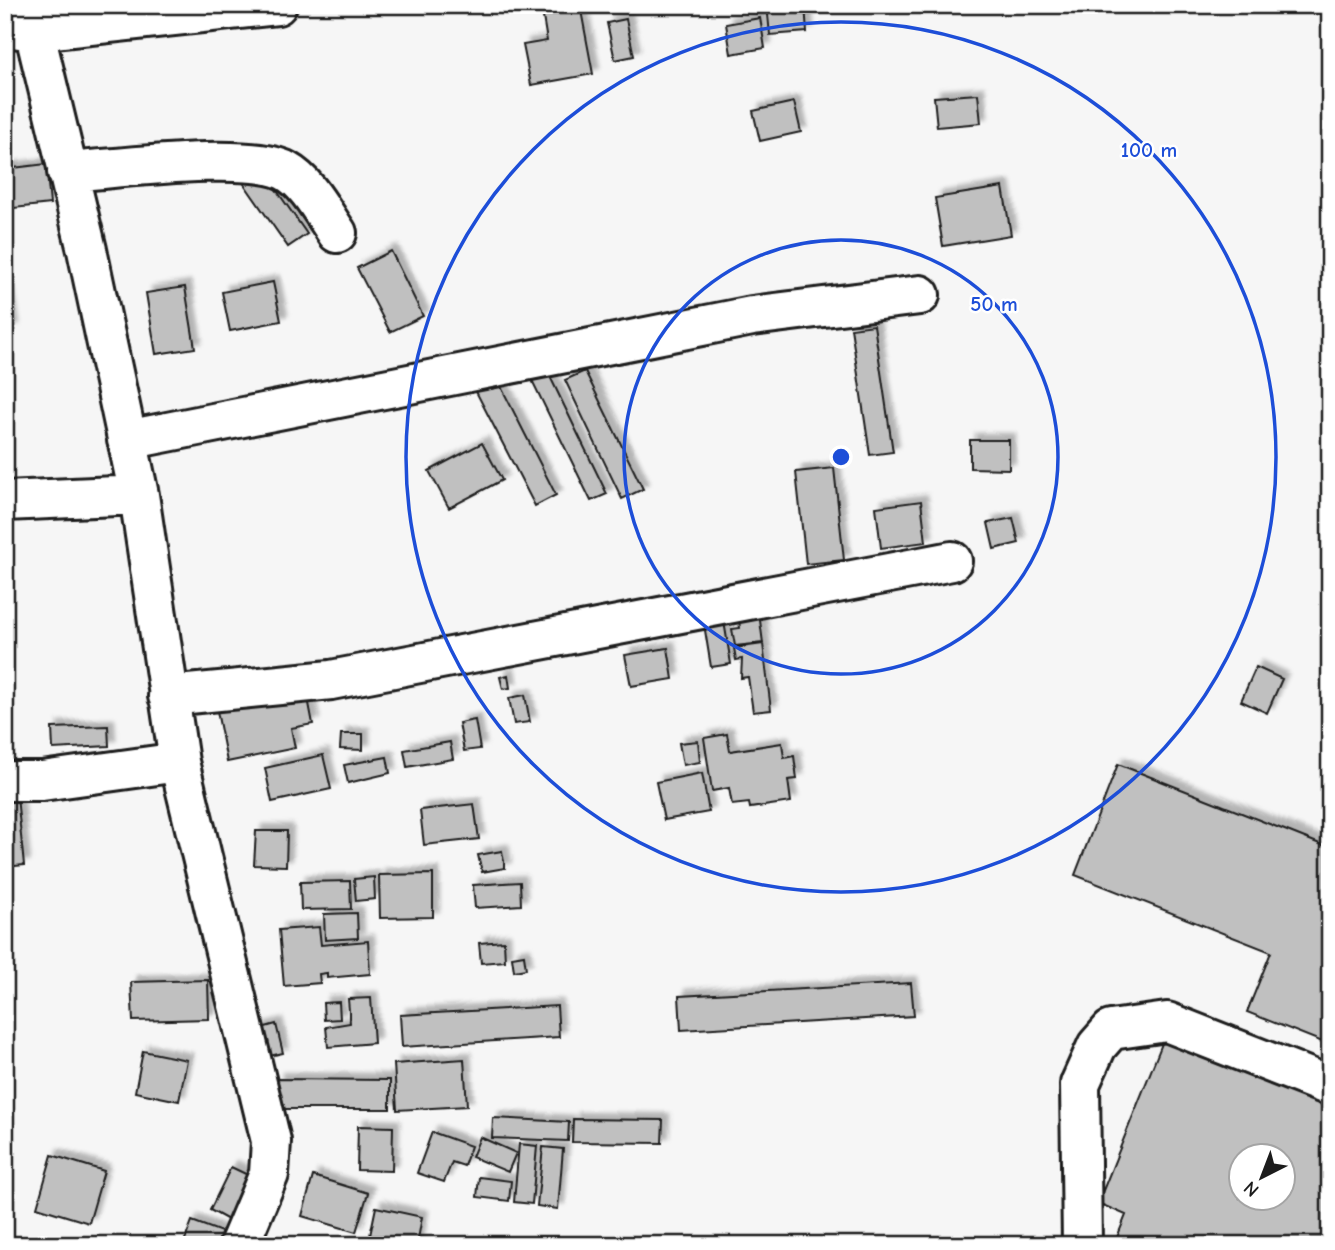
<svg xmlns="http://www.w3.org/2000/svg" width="1335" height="1250" viewBox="0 0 1335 1250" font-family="'Comic Neue',sans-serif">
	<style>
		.building { fill: #c0c0c0; stroke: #1c1c1c; stroke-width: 2; fill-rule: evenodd; filter: url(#shadow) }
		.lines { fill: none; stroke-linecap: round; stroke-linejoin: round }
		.minor-casing { stroke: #1c1c1c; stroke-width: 44 }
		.minor { stroke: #fff; stroke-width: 38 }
		.ring { fill: none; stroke: #1d4ed8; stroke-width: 3.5 }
		.centre { fill: #1d4ed8; stroke: #fff; stroke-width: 3.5 }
		.ring-label { font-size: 21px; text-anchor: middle; font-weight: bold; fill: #1d4ed8; stroke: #fff; stroke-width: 5; stroke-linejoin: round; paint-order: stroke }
	</style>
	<defs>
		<filter id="shadow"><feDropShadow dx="6" dy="-6" stdDeviation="2" flood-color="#0004"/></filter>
	</defs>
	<rect width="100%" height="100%" fill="#f6f6f6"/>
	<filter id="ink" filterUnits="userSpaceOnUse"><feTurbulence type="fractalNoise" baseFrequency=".0143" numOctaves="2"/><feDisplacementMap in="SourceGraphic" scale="14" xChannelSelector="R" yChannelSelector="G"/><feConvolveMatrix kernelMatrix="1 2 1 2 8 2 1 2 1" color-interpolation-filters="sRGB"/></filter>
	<g filter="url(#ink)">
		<path class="building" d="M55 5H142L55 13Z
			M541 5H580L593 74 531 85 523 45 547 41Z
			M767 5H805L807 32 770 35Z
			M934 5H963V6L935 11Z
			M760 18 765 48 731 54 726 24Z
			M626 19 634 56 615 60 607 23Z
			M978 94 981 123 937 127 934 97Z
			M794 102 801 132 760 141 753 111Z
			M46 164 50 204 5 209V169Z
			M261 168 307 234 288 247 242 181Z
			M1003 187 1011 235 943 246 935 198Z
			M391 251 423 316 390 332 357 268Z
			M273 282 281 321 230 331 222 292Z
			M185 287 195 348 156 354 146 293Z
			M7 290 13 329 5 330V291Z
			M874 325 893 452 870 455 851 328Z
			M543 362 607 494 591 501 527 370Z
			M492 369 556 495 535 506 470 380Z
			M585 371 643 489 622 499 565 380Z
			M970 440H1009V469L970 468Z
			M482 443 502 480 449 508 429 471Z
			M834 468 844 560 806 564 796 472Z
			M921 501 926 542 881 548 876 507Z
			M1013 518 1019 543 994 549 988 523Z
			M758 605 763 643 735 646 732 629 740 628 739 620Z
			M723 615 731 664 711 667 703 618Z
			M763 644 771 710 753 712 748 677 741 678 742 659 736 660 734 648Z
			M668 648 673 679 631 686 625 655Z
			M1256 667 1282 679 1267 713 1241 701Z
			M508 675 510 688 503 689 500 677Z
			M307 693 313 724 291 728 295 748 227 762 217 711Z
			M525 695 530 722 514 724 509 698Z
			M475 720 480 749 464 751 459 723Z
			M108 726 109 746 53 749 52 728Z
			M341 734H363V750L340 749Z
			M727 734 730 751 782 743 784 758 794 756 797 779 788 780 791 802 750 808 749 803 732 805 729 788 712 791 704 738Z
			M698 741 700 762 683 765 679 743Z
			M450 742 453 759 407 767 404 750Z
			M323 755 331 789 272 802 265 768Z
			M387 757 390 773 348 783 344 765Z
			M1118 764 1330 848V1045L1247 1012 1271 952 1075 875Z
			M702 773 709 812 664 820 656 782Z
			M16 787 24 865 5 867V789Z
			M474 804 479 839 424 845 420 810Z
			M256 831H287L286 866 254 865Z
			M502 851 505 868 482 872 478 855Z
			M433 874V917L380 918 379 875Z
			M374 877 375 899 356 901 354 879Z
			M350 881 351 909 301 910 300 882Z
			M520 882 521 905 475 908 473 885Z
			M357 913 358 938 325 940 324 914Z
			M319 927 321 945 368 941 370 974 327 978V973L319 974 320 983 284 986 279 930Z
			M504 941 505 961 481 963 479 943Z
			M524 955 526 969 514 971 512 957Z
			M208 980 209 1019 133 1021 131 982Z
			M911 983 914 1016 681 1030 679 996Z
			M371 998 374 1043 328 1047 326 1027 350 1023 348 999Z
			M339 1002 340 1019 324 1020 323 1003Z
			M557 1006 559 1037 402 1047 400 1015Z
			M276 1024 283 1053 265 1057 258 1029Z
			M1165 1036 1330 1103V1245H1114L1126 1215 1098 1203ZM1240 1156H1282V1198H1240Z
			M143 1051 187 1060 179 1101 135 1092Z
			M464 1059 467 1106 397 1110 394 1064Z
			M277 1079 390 1080V1109H277Z
			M493 1118 569 1122 568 1141 492 1138Z
			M573 1119 663 1120 662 1143 572 1142Z
			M358 1126 393 1127 392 1171 357 1170Z
			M432 1132 471 1146 464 1166 452 1162 444 1182 417 1173Z
			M480 1137 516 1153 508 1172 472 1157Z
			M519 1144 537 1146 532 1204 514 1202Z
			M543 1147 563 1149 558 1209 537 1206Z
			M52 1155 104 1171 89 1223 37 1207Z
			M231 1167 252 1177 230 1221 210 1210Z
			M313 1176 368 1193 356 1232 302 1216Z
			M479 1177 511 1181 509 1201 477 1197Z
			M376 1207 422 1217 417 1245H368Z
			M192 1221 227 1234 223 1245H183Z"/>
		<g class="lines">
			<g class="minor-casing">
				<path id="minor" d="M28 5 87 250 139 495 179 762 271 1141 269 1174 239 1245
					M5 27 34 31 277 5
					M67 172C114 169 250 151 286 171 308 183 323 213 337 233
					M127 440 752 316 920 295
					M5 501 139 495
					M168 696 331 680 952 561
					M5 781H42L179 762
					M1082 1245 1080 1084 1097 1046 1111 1030 1167 1022 1330 1086"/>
			</g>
			<use href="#minor" class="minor"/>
		</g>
	</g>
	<g class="ring">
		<circle cx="841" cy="457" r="217"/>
		<circle cx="841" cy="457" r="435"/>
	</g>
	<circle cx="841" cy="457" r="10" class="centre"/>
	<g class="ring-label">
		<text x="1149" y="157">100 m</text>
		<text x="994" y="311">50 m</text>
	</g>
	<rect width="1335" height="1250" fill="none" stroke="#fff" stroke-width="28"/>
	<rect x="14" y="14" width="1307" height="1222" fill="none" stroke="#1c1c1c" stroke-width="2.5" filter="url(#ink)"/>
	<g transform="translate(1262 1177) rotate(222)"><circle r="33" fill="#ffffff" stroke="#a4a4a4" stroke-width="2"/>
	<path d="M0-5L12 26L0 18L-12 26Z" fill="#1c1c1c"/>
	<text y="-10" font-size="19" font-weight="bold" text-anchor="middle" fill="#1c1c1c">N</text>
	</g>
</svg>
